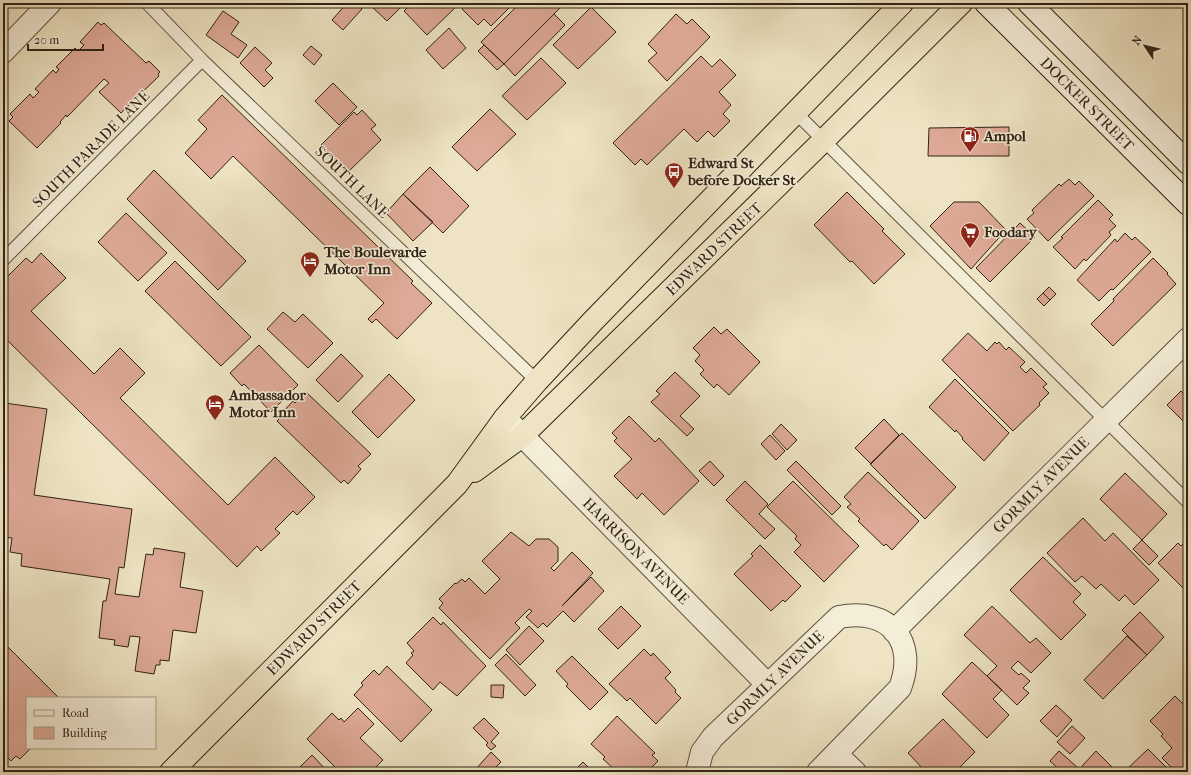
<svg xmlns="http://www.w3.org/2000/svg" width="1191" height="775" viewBox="0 0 1191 775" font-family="'IM FELL French Canon',serif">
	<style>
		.building { fill: #deaa97; stroke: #302215 }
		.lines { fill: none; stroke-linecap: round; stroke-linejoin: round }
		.service-casing { stroke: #605240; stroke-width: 14 }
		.minor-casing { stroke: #605240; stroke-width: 24 }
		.secondary-casing { stroke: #302215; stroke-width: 24 }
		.trunk-casing { stroke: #302215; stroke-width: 24 }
		.service { stroke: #f4edd8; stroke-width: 12 }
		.minor { stroke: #f4edd8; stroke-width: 22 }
		.secondary { stroke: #f4edd8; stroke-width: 22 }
		.trunk { stroke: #eee4c3; stroke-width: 22 }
		.labels { text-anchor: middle; stroke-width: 3; stroke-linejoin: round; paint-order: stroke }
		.street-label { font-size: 15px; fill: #302215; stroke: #f4edd8 }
		.poi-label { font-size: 15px; font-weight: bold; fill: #302215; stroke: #f4edd8; text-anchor: start }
	</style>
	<rect width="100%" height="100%" fill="#eee4c3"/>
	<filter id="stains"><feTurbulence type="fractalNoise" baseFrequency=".005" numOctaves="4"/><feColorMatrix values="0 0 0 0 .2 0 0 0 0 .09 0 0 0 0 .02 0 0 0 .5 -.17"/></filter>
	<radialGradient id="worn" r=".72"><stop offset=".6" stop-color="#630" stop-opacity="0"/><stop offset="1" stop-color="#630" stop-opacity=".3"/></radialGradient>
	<path class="building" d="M347 3H356L362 9 343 30 332 20Z
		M368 3H405L387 21Z
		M412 3H460L427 35 404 11Z
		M468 3H514L491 26 484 19 478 25 462 9Z
		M520 3H562L563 5 504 64 481 42Z
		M591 7 616 32 578 69 553 45Z
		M223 11 239 22 231 34 247 45 238 58 206 35Z
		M554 14 565 25 515 76 504 64Z
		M676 14 687 24 692 19 710 37 667 81 648 61 657 53 648 44Z
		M98 22 101 25 104 23 146 63 149 61 160 72 158 74 159 76 121 113 99 92 109 83 104 79 67 117 66 115 60 122 61 123 37 148 9 121 13 117 10 114 30 94 33 98 39 92 35 89 53 70 56 73 59 69 56 67 75 48 78 51 84 45 80 42Z
		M449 28 466 48 443 69 426 50Z
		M484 45 504 64 497 70 478 51Z
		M311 46 322 55 314 65 303 55Z
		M255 47 272 63 265 70 273 78 264 87 240 63Z
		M701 56 712 67 720 59 736 75 719 92 731 105 723 114 730 121 714 137 708 131 697 142 684 129 647 165 641 159 635 165 613 143Z
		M541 58 566 83 527 120 502 96Z
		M333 83 357 107 339 125 315 101Z
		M222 95 413 281 411 283 432 303 397 339 376 319 372 323 368 319 384 303 233 156 211 179 185 153 207 129 198 120Z
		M490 109 516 134 477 171 452 147Z
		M362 110 376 125 371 129 381 140 347 173 320 146 354 112 357 115Z
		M1009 127V156H928L929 128Z
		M430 167 469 206 443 233 403 194Z
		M154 170 246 261 218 290 127 199Z
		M1069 179 1075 185 1079 181 1094 196 1048 241 1027 219 1034 213 1032 210 1059 184 1061 186Z
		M847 192 884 229 882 231 905 254 874 284 852 261 850 262 814 225Z
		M403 194 433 222 413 241 386 213Z
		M1098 200 1113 215 1109 219 1116 226 1109 232 1111 235 1086 261 1084 259 1075 269 1053 247 1063 238 1061 237Z
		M954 202H979L1006 230 971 269 930 226Z
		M126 213 167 253 138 281 98 242Z
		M1020 223 1035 237 990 282 976 268Z
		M1125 233 1132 240 1135 237 1151 252 1113 290 1111 289 1099 301 1077 280 1115 239 1117 242Z
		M41 253 66 278 31 311 94 374 120 348 145 373 120 398 228 505 275 457 315 497 297 515 293 511 275 529 280 533 261 551 257 546 237 567 3 336V281L26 258 32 263Z
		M1153 258 1168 273 1167 274 1176 284 1113 346 1091 324 1114 301 1113 299Z
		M175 261 251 337 221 366 145 291Z
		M1049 287 1056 294 1050 300 1043 293Z
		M1043 293 1050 300 1044 306 1037 299Z
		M283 312 295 322 303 314 333 343 308 368 267 329Z
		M714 327 721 334 727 329 760 362 729 395 717 384 714 388 700 374 704 370 695 361 700 355 693 348Z
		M968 333 987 351 995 342 997 344 999 342 1006 350 1009 347 1025 362 1020 367 1026 373 1031 368 1047 384 1043 387 1049 393 1039 403 1040 405 1013 431 942 360Z
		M259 345 298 385 271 412 244 384 242 386 230 373Z
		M341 354 363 376 338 402 316 380Z
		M675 372 700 396 680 416 694 429 687 436 651 402 660 394 656 391Z
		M389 374 415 400 378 438 352 412Z
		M955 379 1009 433 984 461 962 439 963 438 956 430 955 432 929 407Z
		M1181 391 1188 398V426L1167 405Z
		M306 392 371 454 358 466 361 469 348 484 344 480 341 483 277 421 282 416 280 415 293 401 295 403Z
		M5 403 47 409 34 495 132 509 124 568 119 567 115 594 139 597 146 554 153 555 154 548 185 553 180 587 203 591 196 633 173 630 169 661 160 660V665H156L154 674 135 671 140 637 130 636 128 647 114 645 115 640 99 638 103 601H106L110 579 21 566 22 554 10 552 12 538 3 537V415Z
		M629 416 655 442 659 438 699 481 664 515 642 493 637 499 614 476 632 459 614 441 617 438 612 433Z
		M884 419 899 435 871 464 855 448Z
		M781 424 797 440 787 450 772 434Z
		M902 433 956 487 925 519 870 464Z
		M770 435 785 451 776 460 761 444Z
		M710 461 724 476 714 486 699 471Z
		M796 461 841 506 832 515 787 470Z
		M868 472 919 521 892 550 886 544 884 546 858 521 860 519 847 507 851 504 844 497Z
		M1125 473 1167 514 1142 540 1100 499Z
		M745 481 768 504 759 514 775 529 765 539 726 500Z
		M793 481 859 546 824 582 794 552 801 545 795 539 797 536 767 507Z
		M1083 518 1105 541 1113 533 1159 580 1134 605 1125 595 1119 601 1101 584 1096 589 1082 576 1075 582 1047 553Z
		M511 532 529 546 536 539H549L558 547V561L551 568 554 571 572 552 593 573 562 606 591 577 604 591 574 622 563 611 547 627 543 623 538 628 526 617 532 611 529 609 515 623 520 628 490 659 439 608 443 603 439 599 455 583 456 584 462 579 465 582 469 578 485 594 500 579 482 561Z
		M1188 539V593L1158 563 1178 543 1181 546Z
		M1142 540 1158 556 1149 565 1133 549Z
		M760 545 801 586 785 602 783 600 771 611 734 574 753 556 751 554Z
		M1043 557 1081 594 1073 602 1086 615 1061 640 1010 590Z
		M621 606 641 626 618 649 598 629Z
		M992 606 1030 643 1036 638 1051 653 1031 673 1018 661 1011 668 1019 675 1021 673 1030 681 1023 688 1029 693 1017 705 987 676 997 666 964 635Z
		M1140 612 1164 637 1147 655 1122 630Z
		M433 617 441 625 443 622 486 666 457 696 440 682 433 690 406 663 413 655 411 653 414 651 407 643Z
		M529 626 544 641 520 665 506 650Z
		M1127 636 1147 655 1103 699 1084 680Z
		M3 642 59 698H27V748H31L20 759 16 756 11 761 3 753Z
		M644 649 651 656 653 653 671 672 665 678 676 690 675 692 681 698 656 724 630 698 627 701 609 684Z
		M506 654 536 685 525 696 495 665Z
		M572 656 608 692 590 710 566 686 568 684 556 671Z
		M972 662 1002 690 993 699 1009 715 987 738 942 694Z
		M387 666 432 710 401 742 354 695 363 685 361 683 374 670 379 675Z
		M491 685H504L503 698 491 697Z
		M1175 696 1188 709V772H1176L1162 758 1172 748 1161 736 1163 734 1150 721Z
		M1056 705 1072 720 1057 737 1040 721Z
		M358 708 374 724 360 738 383 760 371 772H340L307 739 332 713 339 720 341 718 344 722Z
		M617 716 655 753 652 755 658 761 647 772 643 770 641 772H613L615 770 603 759 605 757 591 744Z
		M484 718 499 733 491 742 496 746 491 750 486 745 488 743 473 728Z
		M943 719 975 752 960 767 965 772H926L908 753Z
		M1072 726 1085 738 1070 754 1057 742Z
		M1148 749 1171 772H1124Z
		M1059 751 1078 768 1074 772H1062L1050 761Z
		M1096 751 1113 768 1110 772H1089L1082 766Z
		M491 752 501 762 491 772H479L476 769Z
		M312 755 328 772H295Z
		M583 762 593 772H573Z"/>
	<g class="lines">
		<g class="service-casing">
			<path id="service" d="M147 3 202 60 537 381
				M796 113 1188 502
				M3 260 202 60"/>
		</g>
		<g class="minor-casing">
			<path id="minor" d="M3 52 50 3
				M505 418 767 684
				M894 631 1188 339
				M836 754 855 772
				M697 772 702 752 713 737 839 617C889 607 918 641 900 688L818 772"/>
		</g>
		<g class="secondary-casing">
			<path id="secondary" d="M986 3 1188 204
				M1029 3 1188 163"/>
		</g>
		<g class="trunk-casing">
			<path id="trunk" d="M474 471 522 436 824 140 961 3
				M171 772 457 484 505 418 537 381 592 322 902 3"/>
		</g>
		<use href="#service" class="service"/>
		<use href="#minor" class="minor"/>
		<use href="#secondary" class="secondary"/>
		<use href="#trunk" class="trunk"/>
	</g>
	<defs>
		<g id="fuel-pin" transform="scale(1)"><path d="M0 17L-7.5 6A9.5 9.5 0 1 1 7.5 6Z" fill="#8f2418" stroke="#f4edd8"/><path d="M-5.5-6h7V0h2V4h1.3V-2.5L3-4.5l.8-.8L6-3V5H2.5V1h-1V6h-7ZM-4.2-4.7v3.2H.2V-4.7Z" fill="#fff"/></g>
		<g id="bus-pin" transform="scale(1)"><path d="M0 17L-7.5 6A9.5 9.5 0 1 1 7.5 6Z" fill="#8f2418" stroke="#f4edd8"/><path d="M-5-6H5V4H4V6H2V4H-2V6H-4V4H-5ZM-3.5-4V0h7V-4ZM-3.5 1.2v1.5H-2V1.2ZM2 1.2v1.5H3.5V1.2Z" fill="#fff"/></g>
		<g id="supermarket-pin" transform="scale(1)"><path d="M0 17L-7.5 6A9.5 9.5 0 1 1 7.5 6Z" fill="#8f2418" stroke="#f4edd8"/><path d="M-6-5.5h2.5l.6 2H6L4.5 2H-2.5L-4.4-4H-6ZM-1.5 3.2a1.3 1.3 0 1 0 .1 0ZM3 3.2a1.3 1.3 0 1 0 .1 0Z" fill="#fff"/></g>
		<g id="hotel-pin" transform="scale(1)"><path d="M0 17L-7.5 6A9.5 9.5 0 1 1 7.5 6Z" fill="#8f2418" stroke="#f4edd8"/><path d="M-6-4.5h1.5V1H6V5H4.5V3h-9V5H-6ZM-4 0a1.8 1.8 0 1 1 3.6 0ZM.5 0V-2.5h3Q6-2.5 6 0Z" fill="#fff"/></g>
	</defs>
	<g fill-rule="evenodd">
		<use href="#fuel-pin" x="970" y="136"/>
		<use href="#bus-pin" x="674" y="172"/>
		<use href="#supermarket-pin" x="970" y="232"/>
		<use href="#hotel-pin" x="310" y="261"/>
		<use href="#hotel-pin" x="215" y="404"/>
	</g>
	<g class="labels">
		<g class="street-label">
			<text transform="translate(1087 104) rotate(45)" y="5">DOCKER STREET</text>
			<text transform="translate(91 149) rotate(-45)" y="5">SOUTH PARADE LANE</text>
			<text transform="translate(352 182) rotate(44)" y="5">SOUTH LANE</text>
			<text transform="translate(714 249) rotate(-44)" y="5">EDWARD STREET</text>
			<text transform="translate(1041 485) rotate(-45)" y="5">GORMLY AVENUE</text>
			<text transform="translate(636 551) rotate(45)" y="5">HARRISON AVENUE</text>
			<text transform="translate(314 628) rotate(-45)" y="5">EDWARD STREET</text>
			<text transform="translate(775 678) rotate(-44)" y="5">GORMLY AVENUE</text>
		</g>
		<g class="poi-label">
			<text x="984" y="141">Ampol</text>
			<text x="688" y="168">Edward St<tspan x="688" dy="17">before Docker St</tspan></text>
			<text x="984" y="237">Foodary</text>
			<text x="324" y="257">The Boulevarde<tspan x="324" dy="17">Motor Inn</tspan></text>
			<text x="229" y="400">Ambassador<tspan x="229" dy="17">Motor Inn</tspan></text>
		</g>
	</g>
	<rect width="1191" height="775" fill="none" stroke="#eee4c3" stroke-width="16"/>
	<rect x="4" y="4" width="1183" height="767" fill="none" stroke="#302215" stroke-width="2"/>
	<rect x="8" y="8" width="1175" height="759" fill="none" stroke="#302215"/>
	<rect x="26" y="697" width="130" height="52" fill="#f4edd8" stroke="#a69c8a"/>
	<rect x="34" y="710" width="20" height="6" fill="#f4edd8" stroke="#a69c8a"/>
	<text x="62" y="717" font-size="12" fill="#302215">Road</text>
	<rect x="34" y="727" width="20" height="12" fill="#deaa97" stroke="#a69c8a"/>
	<text x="62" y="737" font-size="12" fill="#302215">Building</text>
	<g transform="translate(1145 46) rotate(305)" stroke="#f4edd8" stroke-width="3" paint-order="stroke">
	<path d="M0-3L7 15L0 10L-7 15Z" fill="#302215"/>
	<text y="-6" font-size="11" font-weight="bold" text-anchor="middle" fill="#302215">N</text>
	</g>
	<path d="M28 44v6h75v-6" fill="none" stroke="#302215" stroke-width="2"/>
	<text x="34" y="44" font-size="12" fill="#302215" stroke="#f4edd8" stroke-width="3" paint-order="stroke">20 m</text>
	<rect width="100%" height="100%" filter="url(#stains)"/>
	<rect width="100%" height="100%" fill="url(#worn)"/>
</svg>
